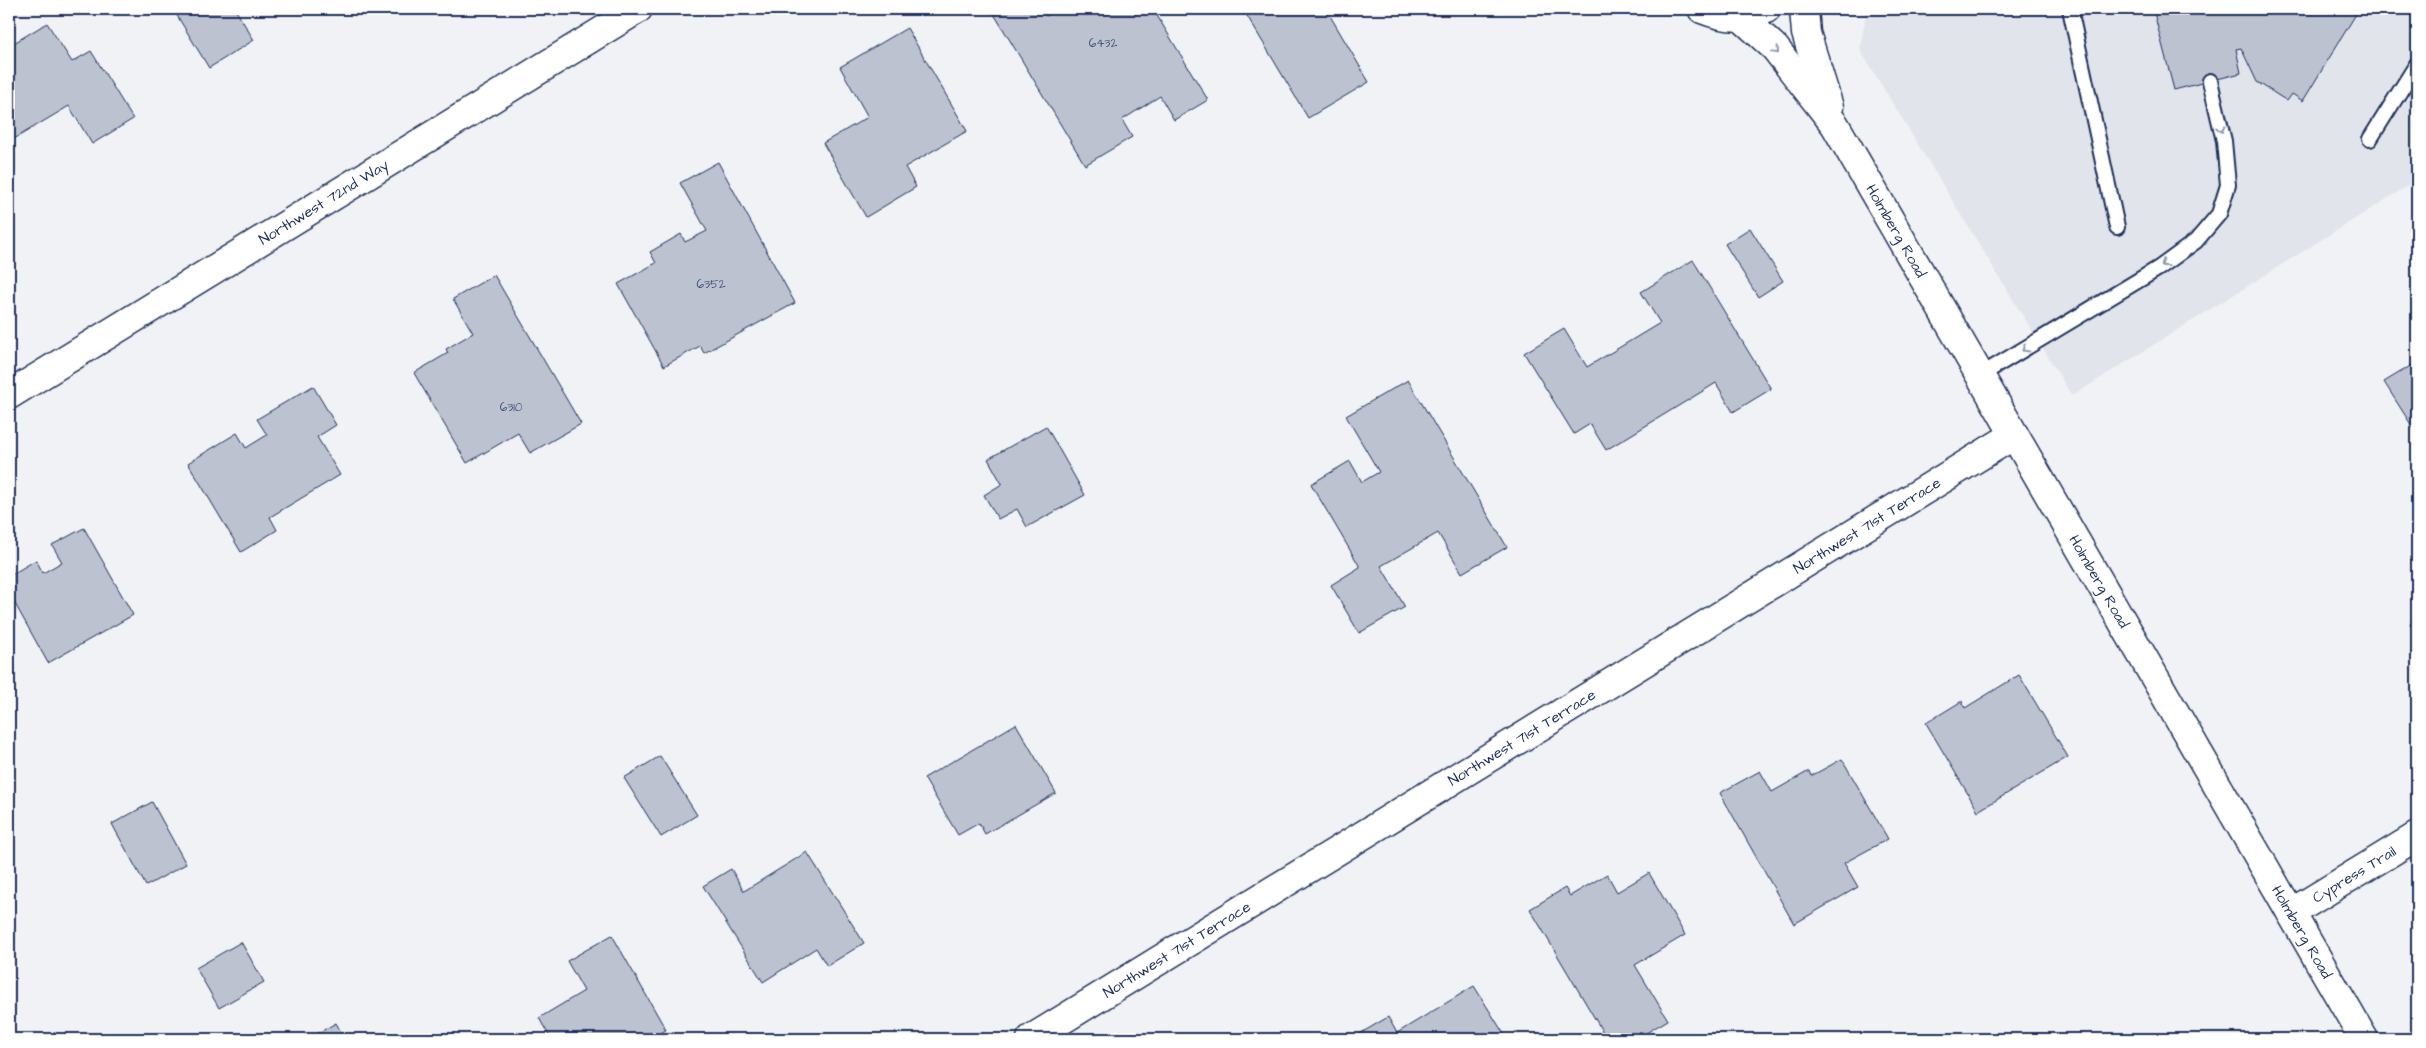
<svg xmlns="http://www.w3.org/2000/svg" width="2426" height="1048" viewBox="0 0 2426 1048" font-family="'Architects Daughter',sans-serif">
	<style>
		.built { fill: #e1e4ea }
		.building { fill: #bcc2d0; stroke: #1b2f5e }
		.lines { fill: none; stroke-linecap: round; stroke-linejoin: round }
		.lane-casing { stroke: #1b2f5e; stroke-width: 18 }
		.street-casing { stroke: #1b2f5e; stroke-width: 31 }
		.secondary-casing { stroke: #1b2f5e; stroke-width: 31 }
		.lane { stroke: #fff; stroke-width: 14 }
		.street { stroke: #fff; stroke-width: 28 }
		.secondary { stroke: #fff; stroke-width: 28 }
		.oneway { stroke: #8d97ae }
		.labels { text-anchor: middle; stroke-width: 4; stroke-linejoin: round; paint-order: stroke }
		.number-label { font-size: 12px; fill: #43547a }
		.street-label { font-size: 15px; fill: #1b2f5e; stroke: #fff }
	</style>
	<rect width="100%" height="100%" fill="#f1f2f5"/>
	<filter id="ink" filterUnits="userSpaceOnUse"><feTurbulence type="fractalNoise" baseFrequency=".02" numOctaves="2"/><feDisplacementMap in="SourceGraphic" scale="10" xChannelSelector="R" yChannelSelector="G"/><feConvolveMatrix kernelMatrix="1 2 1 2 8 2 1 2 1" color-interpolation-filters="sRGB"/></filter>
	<g filter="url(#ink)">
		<path class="built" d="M1867 9H2417V180L2072 396 1860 50Z"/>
		<path class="building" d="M173 9H235L254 40 209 68Z
			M991 9H1042L1046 16 1058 9H1153L1208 100 1174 120 1160 96 1122 120 1132 137 1085 165Z
			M1243 9H1326L1369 82 1308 118Z
			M2153 9H2348L2356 14 2303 101 2292 94 2287 101 2257 82 2241 48 2236 49 2241 73 2174 90Z
			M47 23 72 62 91 51 133 119 92 144 69 106 9 142V46Z
			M907 28 967 131 905 167 916 187 866 217 823 143 868 117 840 67Z
			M718 162 795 303 704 353 700 346 664 366 618 284 656 263 650 252 681 234 685 242 707 231 680 183Z
			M1750 228 1783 281 1758 297 1725 244Z
			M1693 260 1771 389 1733 412 1716 383 1606 450 1590 424 1574 434 1524 353 1564 329 1587 367 1660 323 1641 292Z
			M494 275 581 424 530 453 518 433 467 463 414 373 448 353 446 349 473 333 453 299Z
			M2417 362V434L2384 382Z
			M1408 380 1507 547 1462 573 1438 533 1381 566 1405 607 1359 633 1331 585 1360 567 1311 484 1350 461 1362 482 1379 472 1346 416Z
			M313 386 336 425 317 437 340 475 270 517 277 530 241 552 188 463 237 433 246 448 267 435 257 419Z
			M1046 426 1085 495 1027 527 1017 509 998 519 984 495 1002 484 988 459Z
			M84 528 133 615 48 663 9 593V576L36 560 43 573 62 562 52 545Z
			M2417 618V635L2410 623Z
			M2019 675 2068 757 1978 811 1926 723 1962 701 1965 708Z
			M1016 724 1056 793 985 834 979 823 958 835 924 778Z
			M660 756 697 815 661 837 624 778Z
			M1842 759 1888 839 1844 863 1858 887 1794 924 1720 793 1760 771 1772 792 1809 771 1811 776Z
			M152 802 186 864 146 886 112 824Z
			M807 852 864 943 827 966 816 948 763 982 703 886 731 869 744 891Z
			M1649 873 1685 935 1635 965 1668 1020 1636 1039H1607L1530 909 1565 888 1570 896 1607 874 1617 892Z
			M612 935 666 1030 649 1039H551L539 1018 584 991 567 961Z
			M241 942 264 982 219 1008 196 968Z
			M1474 986 1507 1039H1351L1388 1017 1397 1033Z
			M336 1023 345 1039H308Z"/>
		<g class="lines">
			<g class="lane-casing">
				<path id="lane" d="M2070 9 2117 227
					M2370 139 2417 64
					M1979 376 2159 268 2196 241 2219 214 2228 185 2224 141 2210 81"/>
			</g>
			<g class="street-casing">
				<g id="street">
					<path id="s1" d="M9 395 638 9"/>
					<path id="s2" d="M2291 913 2417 836"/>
					<path id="s3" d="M1031 1039 2014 435"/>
				</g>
			</g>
			<g class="secondary-casing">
				<g id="secondary">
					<path d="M1702 9C1722 17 1746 21 1766 9"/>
					<path d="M1804 9 1806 33 1829 107"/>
					<path id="s4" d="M1741 17 1775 48 1835 125 2364 1039"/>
				</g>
			</g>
			<use href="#lane" class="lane"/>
			<use href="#street" class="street"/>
			<use href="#secondary" class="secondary"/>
		</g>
		<defs><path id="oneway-chevron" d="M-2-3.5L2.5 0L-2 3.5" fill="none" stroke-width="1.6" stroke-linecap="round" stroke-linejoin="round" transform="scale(1.25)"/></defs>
		<g class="oneway">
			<use href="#oneway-chevron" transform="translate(1776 51) rotate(49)"/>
			<use href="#oneway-chevron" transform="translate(2221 129) rotate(77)"/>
			<use href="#oneway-chevron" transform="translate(2164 264) rotate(145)"/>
			<use href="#oneway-chevron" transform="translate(2025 349) rotate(149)"/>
		</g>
	</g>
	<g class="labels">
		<g class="number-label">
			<text x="1103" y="47">6432</text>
			<text x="711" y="288">6352</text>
			<text x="511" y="411">6310</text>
		</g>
		<g class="street-label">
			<text dy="5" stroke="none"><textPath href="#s1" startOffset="369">Northwest 72nd Way</textPath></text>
			<text dy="5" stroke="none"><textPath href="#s4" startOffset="266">Holmberg Road</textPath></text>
			<text dy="5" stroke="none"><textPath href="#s3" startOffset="981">Northwest 71st Terrace</textPath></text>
			<text dy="5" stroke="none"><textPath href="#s4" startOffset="671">Holmberg Road</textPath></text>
			<text dy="5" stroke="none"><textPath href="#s3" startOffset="576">Northwest 71st Terrace</textPath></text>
			<text dy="5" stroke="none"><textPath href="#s2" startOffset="74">Cypress Trail</textPath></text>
			<text dy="5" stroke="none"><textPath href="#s4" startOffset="1076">Holmberg Road</textPath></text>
			<text dy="5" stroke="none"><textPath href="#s3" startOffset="171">Northwest 71st Terrace</textPath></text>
		</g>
	</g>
	<rect width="2426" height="1048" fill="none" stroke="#fff" stroke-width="30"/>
	<rect x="15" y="15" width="2396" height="1018" fill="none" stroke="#1b2f5e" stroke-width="2" filter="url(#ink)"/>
</svg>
